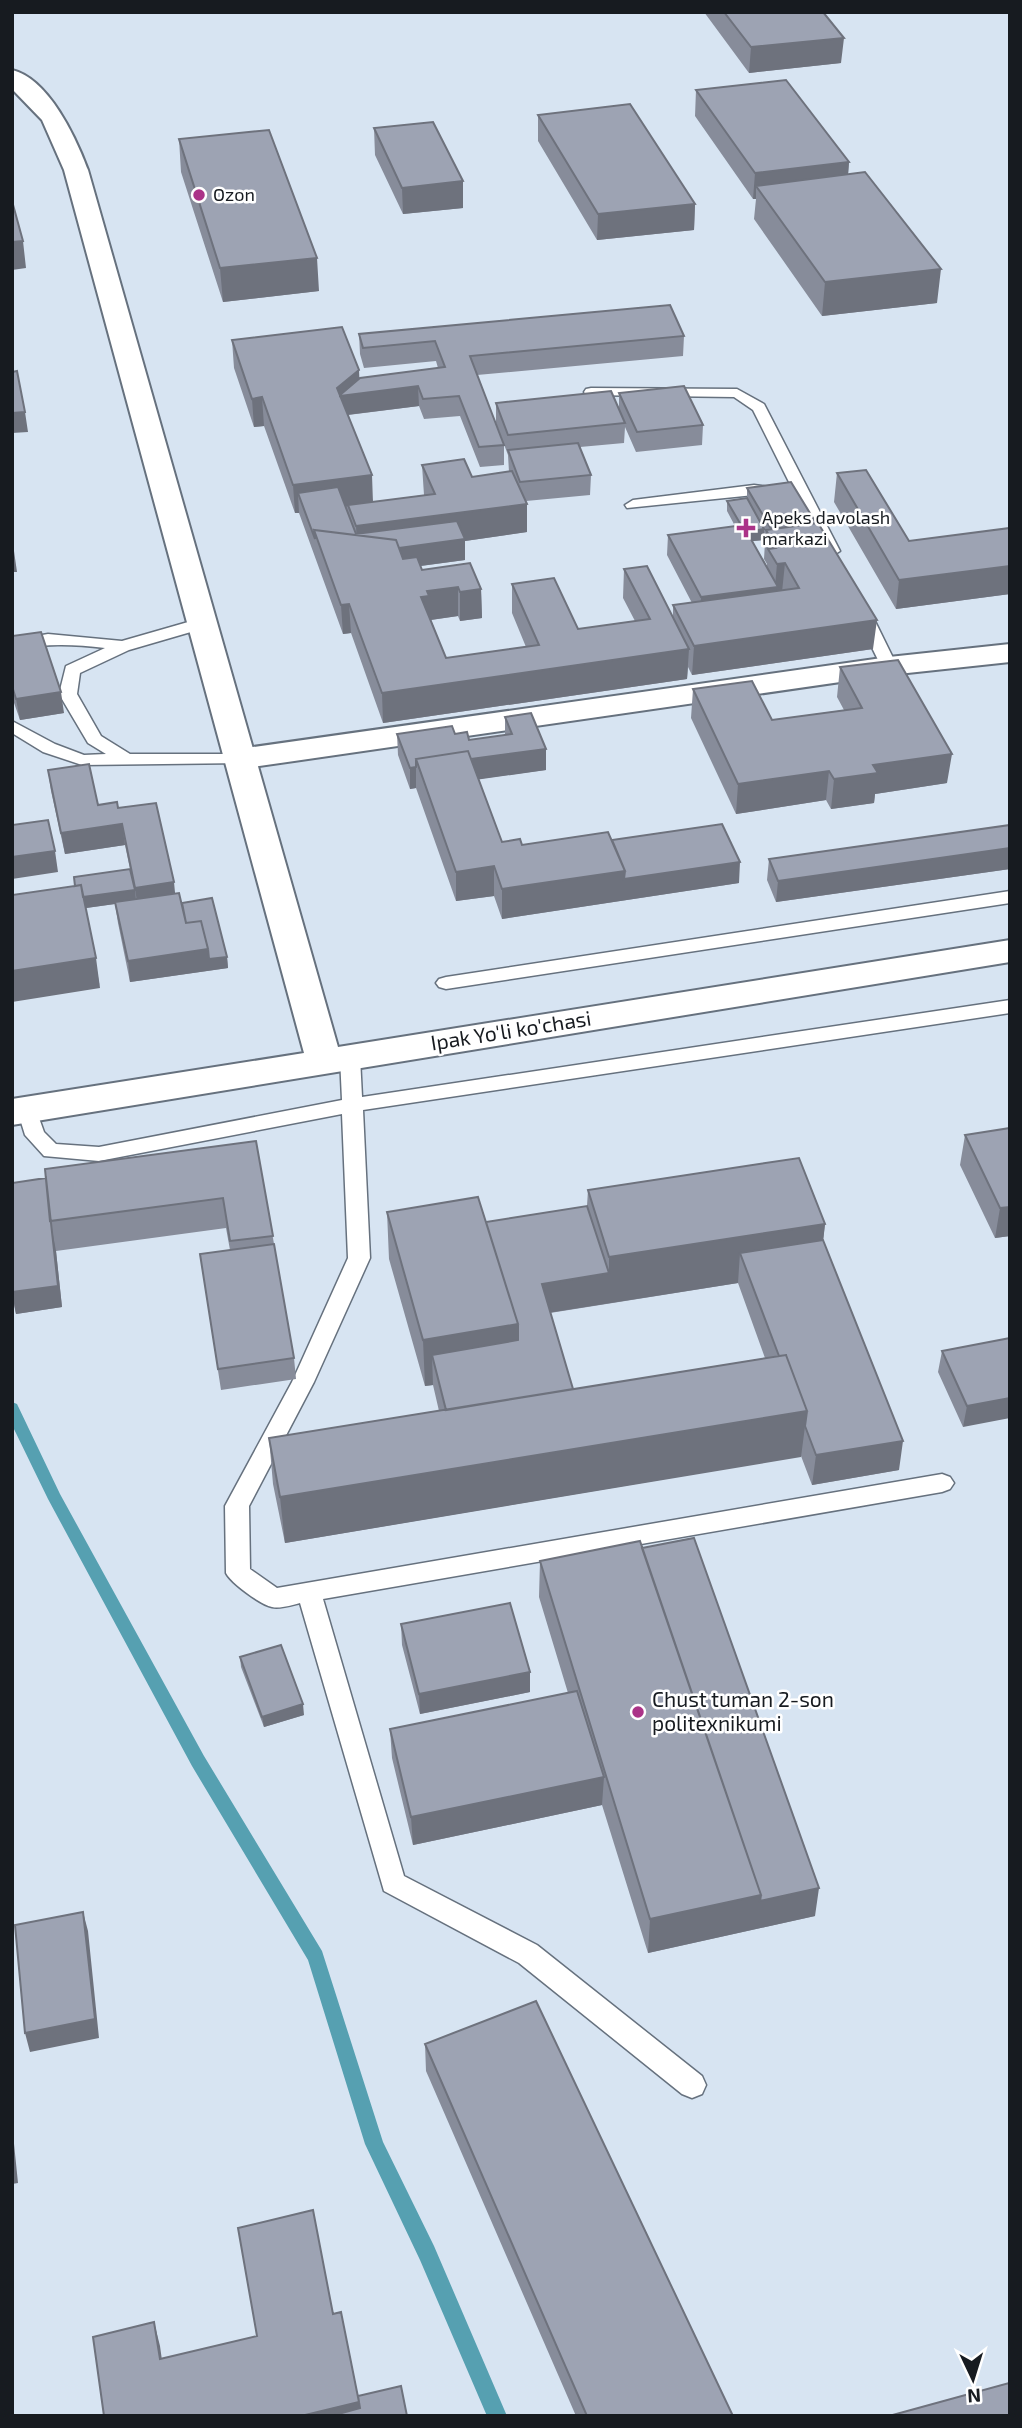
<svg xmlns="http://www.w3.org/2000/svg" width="1022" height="2428" viewBox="0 0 1022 2428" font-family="'Exo 2',sans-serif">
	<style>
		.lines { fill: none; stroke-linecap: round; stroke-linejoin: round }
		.stream { fill: #56a0b1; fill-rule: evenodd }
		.service-casing { stroke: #66717e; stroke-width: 3 }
		.minor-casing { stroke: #66717e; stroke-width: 4 }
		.secondary-casing { stroke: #66717e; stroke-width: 4 }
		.service { fill: #fff; fill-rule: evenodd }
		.minor { fill: #fff; fill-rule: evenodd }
		.secondary { fill: #fff; fill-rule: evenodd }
		.wall { fill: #878c9a; fill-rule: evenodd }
		.shaded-wall { fill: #6e727d }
		.building { fill: #9da3b3; stroke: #6e727d; stroke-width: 2 }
		.poi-dot { fill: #ab3388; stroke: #fff; stroke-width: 2.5 }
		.labels { text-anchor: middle; stroke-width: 5; stroke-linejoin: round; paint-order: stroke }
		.far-poi-label { font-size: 18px; fill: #171b20; stroke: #fff; text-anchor: start }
		.street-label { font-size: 21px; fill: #171b20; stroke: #fff }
		.poi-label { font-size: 21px; fill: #171b20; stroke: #fff; text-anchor: start }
	</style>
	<rect width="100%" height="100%" fill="#d7e4f2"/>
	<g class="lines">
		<path class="stream" d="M12 1402 17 1404 60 1494 204 1756 322 1951 383 2142 434 2246 507 2416H487L420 2260 365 2144 308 1960 192 1766 48 1499 12 1425Z"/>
		<g class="service-casing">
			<path id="service" d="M591 388 737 389 764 404 840 551 832 556 826 554 798 500 754 495 627 508 625 505 633 500 754 485 793 490 753 410 734 397 586 395 584 392 586 389Z
				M862 606 870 611 897 666 895 670H883L881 666 854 611Z
				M202 618 210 623 208 627 129 650 80 673 77 694 101 736 130 754H239L245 755 248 759 245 763 82 765 43 752 12 733V721L55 744 84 755 106 754 88 743 59 694 66 666 105 648C72 644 43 643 12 651V640L48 634 122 641Z
				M1010 891V903L446 989 439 987 436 983 439 979 446 977Z
				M1010 1000V1013L363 1110 370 1258 314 1382 249 1506 250 1569 277 1588 942 1474 950 1477 954 1483 950 1489 942 1492 323 1599 404 1876 537 1945 702 2076 706 2085 702 2094 692 2098 682 2094 519 1963 384 1891 300 1603C292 1605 280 1609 272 1607 261 1605 231 1583 226 1573L225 1506 292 1382 348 1258 342 1114 99 1161 44 1156 25 1135 17 1109 20 1104H34L44 1132 56 1144 99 1147 342 1100 340 1057 343 1052H357L360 1057 362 1097Z"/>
		</g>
		<g class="minor-casing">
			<path id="minor" d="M1010 644V662L889 675 239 769 228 766 223 759 228 752 239 749 889 657Z"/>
		</g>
		<g class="secondary-casing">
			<path id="secondary" d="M12 70C49 79 76 138 88 170L338 1047 1010 940V962L12 1125V1099L304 1053 64 170 42 120 12 89Z"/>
		</g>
		<use href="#service" class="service"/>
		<use href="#minor" class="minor"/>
		<use href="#secondary" class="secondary"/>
	</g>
	<path class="wall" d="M704 12H823L841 63 749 73Z
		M696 90 849 162 848 174 937 303 822 316 754 219 756 199H753L695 116Z
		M538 115 695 204 694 230 597 240 538 141Z
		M374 128 463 208 403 214 375 155Z
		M179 139 319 291 223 302 181 172Z
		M359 334 684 336 683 356 477 375 504 445V465L480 467 460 416 424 419 419 406 348 415 373 502 424 495 422 465 472 477 509 472 508 455 496 423V403L619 409V393L703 425 702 445 636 452 625 427 624 443 580 447 591 475 590 495 526 501 527 532 465 541V560L421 566 422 570 481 589 482 618 460 621 458 616 431 620 446 658 526 647 512 613V584L578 629 635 621 623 598 624 569 673 617V605L692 603 667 555 668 535 735 526 727 511V501L747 498V488L873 649 692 675 688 667 687 679 383 723 351 633 343 634 299 513H295L264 426 254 427 234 368 232 340 360 378 438 368 436 361 364 368 360 354ZM764 540 765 542 764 559 767 564V567L752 541Z
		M837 473 909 541 1010 528V594L896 609 834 502Z
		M12 636 64 713 20 720 13 700H12Z
		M840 667 947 783 875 794 874 803 831 809 826 800 736 814 691 718 693 689 772 720 844 710 837 697Z
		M505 717 546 749V770L478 779 502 842 522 845 612 840 739 883 502 919 494 896 456 901 416 788 410 789 398 755 397 734H455L469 740 505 735Z
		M48 770 98 805 118 808 182 903 227 957 228 968 130 982 118 923 115 904 86 908 100 988 75 886 130 869 125 845 65 854 51 791Z
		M1010 825V869L776 902 767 880 769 859Z
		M1010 1128V1236L995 1238 960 1165 965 1135Z
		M256 1141 294 1358 296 1379 221 1390 200 1254 230 1250 226 1228 56 1251 62 1307 16 1314 12 1296V1183L46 1178Z
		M588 1190 825 1224 823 1240 899 1470 812 1485 801 1456 285 1543 273 1484 269 1438 439 1411 433 1385 425 1386 389 1259 387 1212 486 1222 587 1206ZM738 1283 765 1358 573 1389 550 1313Z
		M1010 1338 963 1427 938 1372 942 1351Z
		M642 1548 815 1916 648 1953 602 1805 413 1845 392 1758 390 1729 568 1693 539 1597 540 1561Z
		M401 1624 530 1672V1692L420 1714 402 1645Z
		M240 1657 304 1715 264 1727 241 1667Z
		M425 2044 733 2416H576L426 2071Z"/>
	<path class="shaded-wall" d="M844 38 841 63 749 73 751 47Z
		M849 162 847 189 756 186V199H753L755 173Z
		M463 181V208L403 214 402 188Z
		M695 204 694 230 597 240 598 214Z
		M23 241 26 268 12 270V242Z
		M317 258 319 291 223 302 220 268Z
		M941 269 937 303 822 316 825 282Z
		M359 370 360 393 418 386 419 406 338 416 337 388Z
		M262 397 264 426 254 427 252 399Z
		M25 412 28 432 12 433V413Z
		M372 475 373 503 305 512 298 493 299 513H295L293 485Z
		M527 504V532L465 541V560L397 569 357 544 356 526Z
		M764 529V540L744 542 745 532Z
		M12 551H14L17 572H12Z
		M785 563 782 592 700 618 701 597 775 587 777 564Z
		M1010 566V594L896 609 899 580Z
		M458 587V616L430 620 421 597 427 591Z
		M481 589 482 618 460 621V592Z
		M349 604 351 633 343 634 341 605Z
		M877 620 873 649 692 675 694 646Z
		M689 649 687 679 383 723 382 693Z
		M61 692 64 713 20 720 16 699Z
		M546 749V770L426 787 418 767Z
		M952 754 947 783 875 794 874 803 831 809 834 779 873 765Z
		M416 767V788L410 789V768Z
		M829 771 826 800 736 814 738 784Z
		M122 824 125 845 65 854 61 833Z
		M1010 848V869L776 902 778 881Z
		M55 851 58 872 12 879V857Z
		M740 862 739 883 502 919V889L625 871Z
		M494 866V896L456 901V872Z
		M174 882 176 903 138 909 135 888Z
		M135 890 136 901 79 909 78 898Z
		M208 949 227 957 228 968 130 982 128 961Z
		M96 958 100 988 12 1002V971Z
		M1010 1207V1236L995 1238 1000 1208Z
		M825 1224 820 1270 740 1253 738 1283 541 1314 542 1284 609 1273V1257Z
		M53 1235 56 1251 62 1307 16 1314 12 1292Z
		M518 1324V1370L432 1355 433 1385 425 1386 423 1340Z
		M1010 1398V1418L963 1427 967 1406Z
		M807 1411 801 1457 285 1543 280 1497Z
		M903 1441 899 1470 812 1485 816 1455Z
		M530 1672V1692L420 1714 419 1694Z
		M303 1704 304 1715 264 1727 262 1717Z
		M604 1777 602 1805 413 1845 411 1817Z
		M819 1888 815 1916 648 1953 650 1919 761 1895Z
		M83 1912 88 1931 99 2038 30 2052 25 2033Z
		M12 2124 18 2183 12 2184Z
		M154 2322 160 2346 165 2382 160 2359Z
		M359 2402 361 2416H301Z"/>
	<path class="building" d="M724 12H823L844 38 751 47Z
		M786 80 849 162 755 173 696 90Z
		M630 104 695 204 598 214 538 115Z
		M433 122 463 181 402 188 374 128Z
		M269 130 317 258 220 268 179 139Z
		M865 172 941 269 825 282 756 186Z
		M12 201 23 241 12 242Z
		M670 305 684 336 470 356 504 445 479 447 459 396 423 399 418 386 340 396V395L360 378 445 367 435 341 363 348 359 334Z
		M342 327 359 370 337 388 372 475 293 485 262 397 252 399 232 340Z
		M17 371 25 412 12 413V372Z
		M684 386 703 425 637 432 619 393Z
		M611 391 625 423 508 435 496 403Z
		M578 443 591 475 520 482 508 450Z
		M464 459 472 477 512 471 527 504 356 526 348 505 435 494 422 465Z
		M866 470 909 541 1010 528V566L899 580 837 473Z
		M791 482 816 523 771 529 747 488Z
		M338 487 356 534 457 521 465 539 399 548 396 540 314 530 315 539 298 493Z
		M747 498 764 529 747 532 743 525H741L727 501Z
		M818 523 877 620 694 646 673 605 799 588 785 563 777 564 768 549 776 548 766 530Z
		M743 525 778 587 701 597 668 535Z
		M314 530 396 540 403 559 417 557 422 570 470 563 481 589 460 592 458 587 427 591 429 596 421 597 446 658 539 645 512 584 554 578 578 629 650 619 624 569 647 566 689 649 382 693 349 604 341 605Z
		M41 632 61 692 16 699 12 686V636Z
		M898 660 952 754 873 765 878 773 834 779 829 771 738 784 693 689 752 681 772 720 862 708 840 667Z
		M531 713 546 749 471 759 468 751 416 759V767L410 768 397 734 452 726 455 734 467 732 469 740 512 734 505 717Z
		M468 751 502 842 520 839 522 845 608 832 625 871 502 889 494 866 456 872 416 759Z
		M89 764 98 805 117 802 118 808 156 803 174 882 135 888 122 824 61 833 48 770Z
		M48 820 55 851 12 857V825Z
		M722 824 740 862 624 879 625 871 612 840Z
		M1010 825V848L778 881 769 859Z
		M130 869 135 890 83 897 81 885 75 886 74 877Z
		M81 885 96 958 12 971V895Z
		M179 893 186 923 201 921 208 949 128 961 115 902Z
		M212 898 227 957 209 959 208 949 201 921 186 923 182 903Z
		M1010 1128V1207L1000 1208 965 1135Z
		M256 1141 273 1236 230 1241 223 1198 50 1221 45 1169Z
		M799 1158 825 1224 609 1257 588 1190Z
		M46 1178 58 1286 12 1292V1183Z
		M478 1197 518 1324 423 1340 387 1212Z
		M587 1206 609 1273 542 1284 573 1389 446 1410 432 1355 518 1340V1324L486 1222Z
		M823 1240 903 1441 816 1455 805 1426 807 1411 786 1355 779 1356 740 1253Z
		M274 1244 294 1358 218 1369 200 1254Z
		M1010 1338V1398L967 1406 942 1351Z
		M786 1355 807 1411 280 1497 269 1438Z
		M694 1538 819 1888 760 1901 761 1895 642 1548Z
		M640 1541 761 1895 650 1919 540 1561Z
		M510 1603 530 1672 419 1694 401 1624Z
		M281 1645 303 1704 262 1717 240 1657Z
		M577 1691 604 1777 411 1817 390 1729Z
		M83 1912 95 2019 25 2033 15 1925Z
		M536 2001 733 2416H587L425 2044Z
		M313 2210 333 2314 341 2312 359 2402 301 2416H104L93 2337 154 2322 160 2359 257 2336 238 2228Z
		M1009 2383 1010 2416H889Z
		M401 2386 407 2416H331L360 2408 358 2396Z"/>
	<g class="poi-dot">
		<circle cx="199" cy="195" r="7"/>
		<path d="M742.5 517.5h7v7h7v7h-7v7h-7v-7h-7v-7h7z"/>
		<circle cx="638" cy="1712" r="7"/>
	</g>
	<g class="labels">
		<g class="far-poi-label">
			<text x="213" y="201">Ozon</text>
			<text x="762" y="524">Apeks davolash<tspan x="762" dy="21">markazi</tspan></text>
		</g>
		<g class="street-label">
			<text transform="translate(511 1031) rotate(-9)" y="7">Ipak Yo'li ko'chasi</text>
		</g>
		<g class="poi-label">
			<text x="652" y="1707">Chust tuman 2-son<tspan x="652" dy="24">politexnikumi</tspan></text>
		</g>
	</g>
	<rect width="1022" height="2428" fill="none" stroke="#171b20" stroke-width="28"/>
	<g transform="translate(973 2379) rotate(176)" stroke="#ffffff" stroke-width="5" paint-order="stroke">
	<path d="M0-5L12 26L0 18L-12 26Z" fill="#171b20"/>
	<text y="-10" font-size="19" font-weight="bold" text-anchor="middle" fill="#171b20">N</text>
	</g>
</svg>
